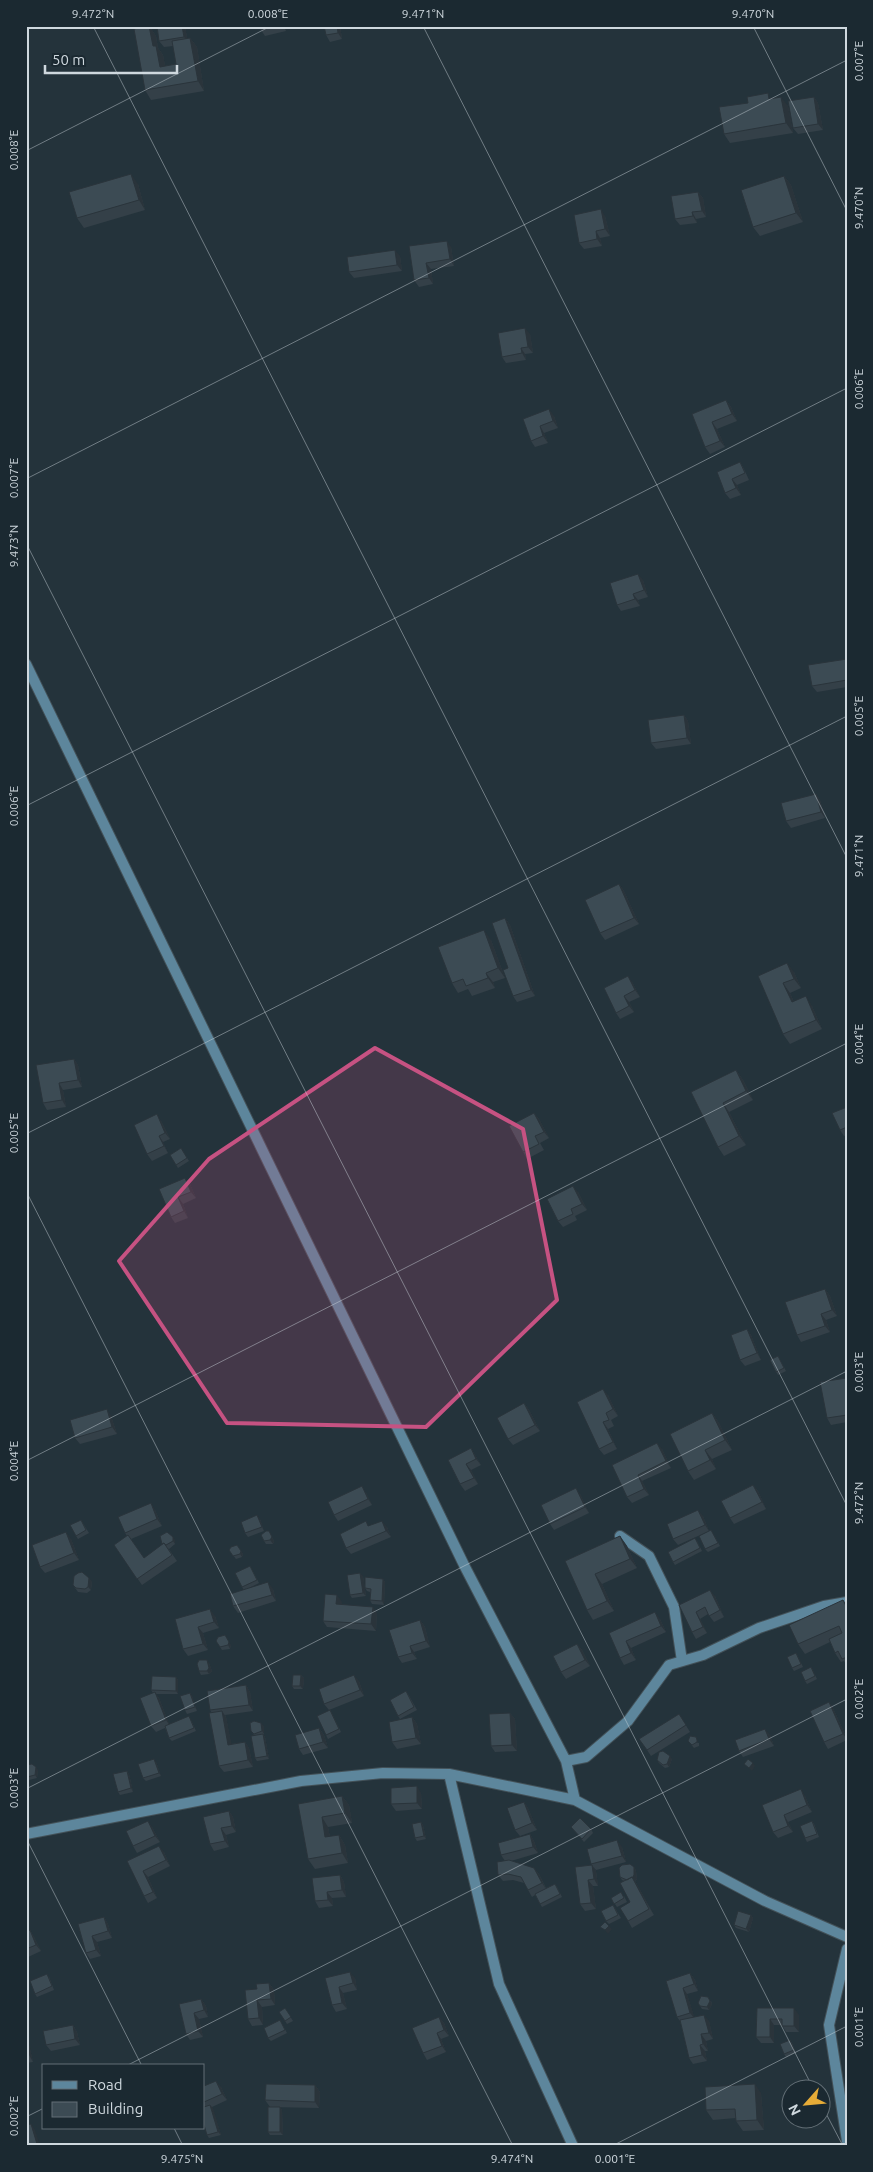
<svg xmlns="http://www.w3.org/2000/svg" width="873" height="2172" viewBox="0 0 873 2172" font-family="Ubuntu,sans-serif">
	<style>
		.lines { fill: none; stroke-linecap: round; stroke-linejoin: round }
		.minor-casing { stroke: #435158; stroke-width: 12 }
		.minor { stroke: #5d869c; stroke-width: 10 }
		.wall { fill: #344048 }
		.shaded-wall { fill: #2a343b }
		.building { fill: #3c4b54; stroke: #2a343b }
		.marked { fill: #c65282; fill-opacity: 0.2; stroke: #c65282; stroke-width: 4; stroke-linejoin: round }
		.ticks { fill: none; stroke: #cfd8de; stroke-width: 1; stroke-opacity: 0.45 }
		.neatline { fill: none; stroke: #cfd8de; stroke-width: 2 }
		.ticks-label { font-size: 12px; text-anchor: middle; fill: #cfd8de }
	</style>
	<rect width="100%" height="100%" fill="#24333b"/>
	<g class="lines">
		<g class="minor-casing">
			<path id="minor" d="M26 664 465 1567 566 1761 575 1800
				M620 1536 649 1556 674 1607 682 1661
				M566 1761 586 1757 628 1721 669 1665 703 1655 759 1628 824 1606 847 1602
				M449 1774 499 1984 573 2146
				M26 1834 301 1781 383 1773 449 1774 575 1800 765 1901 847 1937
				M847 1949 829 2025 847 2141"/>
		</g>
		<use href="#minor" class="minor"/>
	</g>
	<path class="wall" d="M149 26 156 36 158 48 163 55 165 66 176 64 173 46 164 47 159 41 157 26H185L187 38H190L197 47 204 91 151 100 145 90Z
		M260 26H284L286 31 265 36 261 30Z
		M324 26H340L342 39 330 42 326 35Z
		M814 97 818 103 823 130 798 134 793 128Z
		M772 98 788 106 793 133 730 143 724 134Z
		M784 176 791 185 803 222 760 236 753 227Z
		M138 184 145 210 84 228 77 218Z
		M698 192 703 198 706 217 696 219 697 223 680 225 675 219Z
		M605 216 610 236 600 238 602 246 584 249 579 243Z
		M409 246 451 247 454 266 431 269 433 284 419 287 414 280Z
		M400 256 402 271 354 278 349 272Z
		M530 334 533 353 525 354 526 360 506 363 502 357Z
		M726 400 731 407 737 421 717 429 725 447 710 454 705 447 692 414Z
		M554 416 558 428 544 433 548 443 535 447 531 441 523 419Z
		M740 462 744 469 749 480 737 485 741 495 730 499 725 493Z
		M643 580 648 597 638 600 640 606 621 611 617 605Z
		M847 659V687L817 692 812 686Z
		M684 715 688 721 691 744 656 749 651 743Z
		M816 794 820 800 825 818 791 828 786 821Z
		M619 884 624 891 639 924 605 940 600 933Z
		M505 918 510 925 535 996 517 1002 513 996 508 968Z
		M491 940 505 978 493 982 495 988 472 996 468 989 458 993 452 983Z
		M794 972 801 988 790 993 794 1002 812 1006 822 1029 790 1044 783 1034 758 976Z
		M632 982 640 997 629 1002 634 1012 620 1019 616 1013Z
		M74 1059 78 1065 82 1087 63 1090 66 1107 47 1110 43 1103Z
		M736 1070 743 1080 753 1100 729 1112 746 1145 724 1156 718 1147 691 1092Z
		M847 1107V1135L844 1136 840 1130Z
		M534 1113 539 1119 549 1138 540 1143 544 1150 527 1159 523 1152Z
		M161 1121 170 1139 163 1142 168 1153 152 1161 147 1154Z
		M181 1148 189 1161 178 1168 170 1155Z
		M190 1184 196 1198 183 1204 188 1218 175 1223 171 1217 159 1189Z
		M578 1192 587 1210 575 1216 577 1220 563 1227 558 1221Z
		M825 1289 830 1296 837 1316 826 1320 830 1332 801 1342 797 1335Z
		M747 1329 751 1335 761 1360 745 1366 740 1360Z
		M778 1356 786 1371 778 1375 776 1372Z
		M847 1378V1422L831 1425 827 1418Z
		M608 1395 618 1416 611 1420 614 1426 608 1429 617 1449 604 1455 599 1449Z
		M524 1403 529 1410 540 1431 513 1445 508 1439Z
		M712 1413 719 1423 732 1450 712 1459 716 1469 694 1480 688 1471Z
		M111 1416 117 1434 80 1444 75 1438Z
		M471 1448 475 1455 481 1465 471 1470 478 1484 465 1491 460 1484Z
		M662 1449 671 1468 642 1481 649 1495 632 1503 627 1497 612 1465Z
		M753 1485 758 1491 766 1509 734 1524 730 1518Z
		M366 1493 372 1505 338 1521 334 1515Z
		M580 1494 589 1513 554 1530 550 1524Z
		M155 1510 162 1526 131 1539 144 1558 175 1540V1544L169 1549 168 1548 177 1561 142 1585 114 1545 127 1536 125 1533Z
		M703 1516 709 1531 711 1530 720 1546 708 1552 705 1549 707 1532 678 1545 673 1539Z
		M260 1519 264 1531 248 1537 245 1533Z
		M81 1520 89 1533 78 1539 76 1536Z
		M370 1526 387 1527 391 1537 351 1554 346 1548Z
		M271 1535 274 1541 273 1544H266L264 1541Z
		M620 1536 627 1546 637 1568 602 1584 614 1611 593 1620 587 1610 565 1561Z
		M71 1539 79 1560 45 1573 40 1567Z
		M697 1541 702 1551 675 1565 673 1562Z
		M237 1545 243 1554 242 1557 236 1559 229 1550Z
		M250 1566 259 1583 249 1588 273 1589 276 1601 238 1613 233 1606 244 1590 242 1587Z
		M363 1576 366 1596 352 1598 350 1595Z
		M383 1579 385 1582 384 1605 372 1604 370 1600V1592L367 1591 365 1588Z
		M92 1581 91 1590 87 1593 78 1592 73 1585Z
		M715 1596 724 1617 714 1622 708 1614 700 1619 707 1633 696 1639 692 1632 679 1605Z
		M843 1600 847 1605V1666L844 1661 841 1662 835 1653 830 1642 805 1654 798 1644Z
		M342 1602 341 1604 377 1613 376 1631 327 1627 323 1621Z
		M215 1616 219 1628 203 1633 208 1650 188 1656 183 1649 175 1619Z
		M660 1619 666 1632 631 1648 636 1660 624 1665 620 1658 609 1633Z
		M420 1620 425 1627 430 1647 414 1652 417 1659 402 1663 398 1657Z
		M216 1641 231 1645 230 1649 222 1650Z
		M577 1644 582 1650 590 1666 566 1679 561 1672Z
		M796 1653 803 1667 794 1671 792 1668Z
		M209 1663 212 1671 209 1674 201 1675 199 1671Z
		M811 1667 817 1679 807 1684 805 1681Z
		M301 1675 304 1678 303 1689H294L292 1686Z
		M176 1677 178 1680V1694H156L159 1698 169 1724 191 1720 196 1731 172 1741 169 1738 165 1728 156 1732 151 1726 153 1693 151 1690Z
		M359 1681 364 1696 329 1710 324 1704Z
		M246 1685 250 1692 253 1711 225 1715 226 1717 231 1744 245 1742 249 1748 253 1767 224 1772 219 1766 212 1713 210 1710Z
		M190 1693 192 1696 197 1711 187 1714 185 1710Z
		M408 1694 417 1710 400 1719 398 1716Z
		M829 1702 833 1708 847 1739V1740L828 1749 824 1742Z
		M330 1710 341 1732 328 1739 326 1735Z
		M510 1713 515 1719 517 1751 495 1752 491 1746Z
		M679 1714 690 1732 651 1756 647 1750Z
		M412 1717 417 1724 421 1744 397 1749 392 1742Z
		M264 1726V1734H263L265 1737 269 1759 257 1761 255 1758 254 1735 251 1731Z
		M319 1728 324 1735 328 1748 303 1755 299 1749Z
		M770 1735 774 1746 743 1757 739 1751Z
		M688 1741 699 1743V1746L694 1748Z
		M672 1759 669 1767 665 1768 659 1763 657 1760Z
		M156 1762 161 1776 146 1781 143 1778Z
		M26 1765 38 1770 37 1778 29 1780 26 1777Z
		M127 1771 129 1774 133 1792 120 1795 118 1792Z
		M421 1793 422 1809 396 1811 391 1804Z
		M342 1796 349 1805 352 1823 328 1827 330 1837 339 1835 345 1845 348 1863 315 1869 308 1859 298 1804Z
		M805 1796 812 1812 788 1822 793 1832 778 1838 773 1832 762 1805Z
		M524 1802 528 1808 537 1830 520 1836 515 1830Z
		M229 1811 233 1817 236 1832 226 1835 229 1847 214 1851 210 1844Z
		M812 1821 814 1824 819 1837 807 1842 805 1838Z
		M421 1822 423 1825 426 1839 417 1841 415 1838Z
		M152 1827 160 1842 137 1853 133 1846Z
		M571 1827 591 1829 593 1833 584 1842Z
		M530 1834 534 1841 538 1853 511 1861 534 1868 539 1874 546 1888 555 1884 557 1887 562 1897 542 1907 535 1895 532 1897 524 1883 513 1880 503 1881 498 1875 505 1861 501 1855Z
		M622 1847 626 1862 596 1870 591 1864Z
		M164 1852 170 1866 148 1877 157 1898 148 1903 144 1896 127 1861Z
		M592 1865 596 1871 598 1886H593L596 1909 585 1911 580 1904Z
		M634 1867 636 1871 637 1879 635 1881 654 1915 632 1928 628 1921 630 1902 624 1881 622 1880 620 1877Z
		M340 1875 344 1882 346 1897 332 1898 333 1906 319 1908 315 1901Z
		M624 1896 627 1902 617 1907 611 1898Z
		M613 1905 621 1918 609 1924 606 1921Z
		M751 1915 753 1918 749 1932 736 1928 734 1925Z
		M104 1917 108 1924 112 1938 97 1942 101 1956 90 1959 86 1953 78 1924Z
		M30 1930 34 1937 41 1951 26 1958V1932Z
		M690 1973 695 1980 698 1991 687 1994 694 2017 709 2021 713 2039 706 2041 708 2051H705L707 2061 693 2064 689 2058 680 2021 677 2017 666 1981Z
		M49 1977 54 1990 37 1997 35 1994Z
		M325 1978H355L357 1990 343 1993 347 2009 336 2012 332 2005Z
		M269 1983 274 1990 275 2005 262 2007 263 2025 252 2026 248 2019 257 1989Z
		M201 1999 206 2006 208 2017 199 2019 203 2037 190 2040 186 2034 179 2004Z
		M711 2001 712 2004 709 2010 702 2009 700 2006Z
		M285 2008 293 2021 287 2024 279 2012Z
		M757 2008 799 2015V2032H786L782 2025H774V2043H761L756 2037Z
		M439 2017 444 2023 449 2036 441 2039 446 2052 427 2060 423 2053Z
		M280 2020 287 2033 271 2041 268 2038Z
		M73 2025 77 2032 80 2045 51 2051 46 2045Z
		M26 2033 33 2062 26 2063Z
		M790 2040 792 2043 796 2053 786 2057 784 2054Z
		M315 2085 320 2092 319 2108 270 2107 265 2100Z
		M204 2086 221 2087 227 2100 212 2107 221 2135 209 2138 207 2135 204 2125Z
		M761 2093 764 2130 743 2131 736 2121V2118L713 2120 706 2110Z
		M280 2107 282 2110 283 2135H270L268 2132Z"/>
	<path class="shaded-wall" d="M149 26 156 36 158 48 163 55 167 76 160 67 153 46Z
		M182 26H185L188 43 184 37Z
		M337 26H340L342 39 338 33Z
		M190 38 197 47 204 91 198 81Z
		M781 97 788 106 793 133 786 123Z
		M814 97 818 103 823 130 818 124Z
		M131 174 138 184 145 210 139 200Z
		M784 176 791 185 803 222 796 213Z
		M698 192 703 198 706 217 702 211Z
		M601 209 605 216 610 236 605 229Z
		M692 212 696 219 697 223 693 216Z
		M596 231 600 238 602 246 597 239Z
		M447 241 451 247 454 266 450 259Z
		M395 250 400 256 402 271 397 265Z
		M426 263 431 269 433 284 429 278Z
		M525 328 530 334 533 353 528 347Z
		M521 348 525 354 526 360 522 353Z
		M726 400 731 407 737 421 732 414Z
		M549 409 554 416 558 428 553 421Z
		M712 422 717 429 725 447 720 441Z
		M540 426 544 433 548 443 543 436Z
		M732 479 737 485 741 495 736 488Z
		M638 574 643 580 648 597 644 590Z
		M633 594 638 600 640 606 635 599Z
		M684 715 688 721 691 744 687 738Z
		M816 794 820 800 825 818 821 812Z
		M619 884 624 891 639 924 634 918Z
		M505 918 510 925 535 996 531 990Z
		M484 930 491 940 505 978 498 968Z
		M787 963 794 972 801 988 794 979Z
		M486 973 493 982 495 988 488 978Z
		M628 976 632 982 640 997 635 990Z
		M783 983 790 993 798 1012 792 1002Z
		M624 996 629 1002 634 1012 629 1006Z
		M806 996 812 1006 822 1029 816 1020Z
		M74 1059 78 1065 82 1087 78 1080Z
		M736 1070 743 1080 753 1100 746 1091Z
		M59 1083 63 1090 66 1107 62 1100Z
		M723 1103 729 1112 746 1145 739 1136Z
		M534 1113 539 1119 549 1138 544 1132Z
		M157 1114 161 1121 170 1139 165 1133Z
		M159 1136 163 1142 168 1153 164 1146Z
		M185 1178 190 1184 196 1198 191 1192Z
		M573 1186 578 1192 587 1210 582 1204Z
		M178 1197 183 1204 188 1218 184 1211Z
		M825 1289 830 1296 837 1316 832 1310Z
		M821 1314 826 1320 830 1332 825 1326Z
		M747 1329 751 1335 761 1360 757 1353Z
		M603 1389 608 1395 618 1416 613 1409Z
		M524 1403 529 1410 540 1431 535 1425Z
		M107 1409 111 1416 117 1434 112 1427Z
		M712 1413 719 1423 732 1450 725 1440Z
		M603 1422 608 1429 617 1449 613 1442Z
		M657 1443 662 1449 671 1468 666 1461Z
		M471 1448 475 1455 481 1465 476 1459Z
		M705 1450 712 1459 716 1469 710 1460Z
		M466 1464 471 1470 478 1484 474 1478Z
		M638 1475 642 1481 649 1495 644 1489Z
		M753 1485 758 1491 766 1509 762 1502Z
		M362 1486 366 1493 372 1505 368 1499Z
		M576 1488 580 1494 589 1513 585 1507Z
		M151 1503 155 1510 162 1526 157 1519Z
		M698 1510 703 1516 709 1531 705 1525Z
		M257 1515 260 1519 264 1531 262 1527Z
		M382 1521 387 1527 391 1537 386 1531Z
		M269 1531 274 1541 273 1544 270 1540Z
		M66 1532 71 1539 79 1560 74 1553Z
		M620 1536 627 1546 637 1568 630 1559Z
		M173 1537 175 1540V1544L173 1541Z
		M241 1551 243 1554 242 1557 240 1554Z
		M360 1573 363 1576 366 1596 363 1593Z
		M595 1574 602 1584 614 1611 607 1601Z
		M89 1578 92 1581 91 1590 88 1587Z
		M383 1579 385 1582 384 1605 382 1601Z
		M268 1582 273 1589 276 1601 272 1595Z
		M710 1590 715 1596 724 1617 720 1610Z
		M337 1595 342 1602 341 1610 336 1604Z
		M373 1607 377 1613 376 1631 371 1624Z
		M210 1609 215 1616 219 1628 214 1622Z
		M655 1612 660 1619 666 1632 661 1626Z
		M696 1612 700 1619 707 1633 703 1627Z
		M420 1620 425 1627 430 1647 426 1641Z
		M198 1627 203 1633 208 1650 203 1644Z
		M225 1635 231 1645 230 1649 228 1645Z
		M626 1641 631 1648 636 1660 631 1653Z
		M577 1644 582 1650 590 1666 585 1660Z
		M410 1646 414 1652 417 1659 412 1653Z
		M207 1660 209 1663 212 1671 209 1674 207 1671Z
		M301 1675 304 1678 303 1689 300 1686Z
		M354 1675 359 1681 364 1696 360 1690Z
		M176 1677 178 1680V1694L176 1691Z
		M246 1685 250 1692 253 1711 249 1705Z
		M155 1692 159 1698 170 1726 166 1720Z
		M190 1693 192 1696 197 1711 195 1707Z
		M829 1702 833 1708 847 1739 843 1734Z
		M222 1711 226 1717 233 1751 228 1745Z
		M510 1713 515 1719 517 1751 512 1745Z
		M412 1717 417 1724 421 1744 416 1738Z
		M261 1723 264 1726V1734L262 1731Z
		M319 1728 324 1735 328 1748 323 1742Z
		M765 1729 770 1735 774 1746 769 1739Z
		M263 1734 265 1737 269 1759 267 1756Z
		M245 1742 249 1748 253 1767 248 1760Z
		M670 1756 672 1759 669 1767 667 1764Z
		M154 1759 156 1762 161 1776 159 1773Z
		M753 1763 755 1766 752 1771 749 1768Z
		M36 1767 38 1770 37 1778 35 1775Z
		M127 1771 129 1774 133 1792 131 1788Z
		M417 1786 421 1793 422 1809 417 1803Z
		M801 1789 805 1796 812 1812 807 1805Z
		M26 1793 28 1795 29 1807 27 1804Z
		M342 1796 349 1805 352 1823 345 1813Z
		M524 1802 528 1808 537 1830 532 1823Z
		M229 1811 233 1817 236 1832 232 1826Z
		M784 1815 788 1822 793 1832 788 1826Z
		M322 1817 328 1827 332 1847 325 1837Z
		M148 1821 152 1827 160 1842 155 1836Z
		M421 1822 423 1825 426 1839 424 1836Z
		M221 1828 226 1835 229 1847 225 1841Z
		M530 1834 534 1841 538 1853 533 1847Z
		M339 1835 345 1845 348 1863 342 1853Z
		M617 1840 622 1847 626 1862 622 1856Z
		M159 1846 164 1852 170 1866 166 1860Z
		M592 1865 596 1871 598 1886 594 1879Z
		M634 1867 636 1871 637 1879 635 1881 654 1915 632 1879Z
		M534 1868 539 1874 546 1889 542 1883Z
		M143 1871 148 1877 157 1898 153 1892Z
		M340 1875 344 1882 346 1897 342 1890Z
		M588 1880 593 1886 596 1909 591 1903Z
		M327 1892 332 1898 333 1906 328 1900Z
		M751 1915 753 1918 749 1932 746 1929Z
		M104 1917 108 1924 112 1938 108 1931Z
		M609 1926 612 1929 608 1934 605 1930Z
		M30 1930 34 1937 41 1951 36 1945Z
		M92 1936 97 1942 101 1956 96 1950Z
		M350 1972 355 1978 357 1990 353 1983Z
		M690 1973 695 1980 698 1991 694 1984Z
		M269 1983 274 1990 275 2005 271 1999Z
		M339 1987 343 1993 347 2009 342 2003Z
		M683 1988 687 1994 695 2019 690 2013Z
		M708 1997 712 2004 709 2010 707 2007Z
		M201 1999 206 2006 208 2017 204 2010Z
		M257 2000 262 2007 263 2025 259 2018Z
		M794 2008 799 2015V2032L794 2026Z
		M194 2013 199 2019 203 2037 198 2031Z
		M704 2015 709 2021 713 2039 709 2033Z
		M439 2017 444 2023 449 2036 444 2030Z
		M770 2019 774 2025V2043L770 2037Z
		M73 2025 77 2032 80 2045 75 2039Z
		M26 2033 27 2035 33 2062 29 2055 26 2044Z
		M437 2033 441 2039 446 2052 442 2046Z
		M701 2034 706 2041 708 2051 703 2044Z
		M700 2045 705 2051 707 2061 702 2055Z
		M216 2081 221 2087 227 2100 222 2094Z
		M755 2084 761 2093 764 2130 757 2120Z
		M315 2085 320 2092 319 2108 315 2102Z
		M210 2105 213 2108 221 2135 218 2132Z
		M280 2107 282 2110 283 2135 280 2132Z
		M31 2124 35 2130 40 2146H38L37 2144Z"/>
	<path class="building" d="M149 26 153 46H156L160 67 176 64 172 41 190 38 198 81 145 90 134 29Z
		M157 26H182L184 37 159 41Z
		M260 26H275L261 30Z
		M324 26H337L338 33 326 35Z
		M768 93 769 99 781 97 786 123 724 134 719 107 748 103 747 97Z
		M814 97 818 124 793 128 788 101Z
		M131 174 139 200 77 218 69 192Z
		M784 176 796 213 753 227 741 190Z
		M698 192 702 211 692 212 693 216 675 219 671 196Z
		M601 209 605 229 596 231 597 239 579 243 574 215Z
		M447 241 450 259 426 263 429 278 414 280 409 246Z
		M395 250 397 265 349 272 347 257Z
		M525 328 528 347 521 348 522 353 502 357 498 333Z
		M726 400 732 414 712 422 720 441 705 447 692 414Z
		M549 409 553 421 540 426 543 436 531 441 523 419Z
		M740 462 745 473 732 479 736 488 725 493 717 472Z
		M638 574 644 590 633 594 635 599 617 605 610 583Z
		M847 659V680L812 686 808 665Z
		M684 715 687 738 651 743 648 720Z
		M816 794 821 812 786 821 781 803Z
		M619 884 634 918 600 933 585 900Z
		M505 918 531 990 513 996 503 970 508 968 492 923Z
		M484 930 498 968 486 973 488 978 466 986 463 979 452 983 438 947Z
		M787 963 794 979 783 983 792 1002 806 996 816 1020 783 1034 758 976Z
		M628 976 635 990 624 996 629 1006 616 1013 604 988Z
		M74 1059 78 1080 59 1083 62 1100 43 1103 36 1065Z
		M736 1070 746 1091 723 1103 739 1136 718 1147 691 1092Z
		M847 1107V1127L840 1130 832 1113Z
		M534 1113 544 1132 535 1136 539 1144 523 1152 509 1126Z
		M157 1114 165 1133 159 1136 164 1146 147 1154 134 1125Z
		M181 1148 187 1158 176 1165 170 1155Z
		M185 1178 191 1192 178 1197 184 1211 171 1217 159 1189Z
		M573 1186 582 1204 571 1209 573 1214 558 1221 547 1199Z
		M825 1289 832 1310 821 1314 825 1326 797 1335 785 1302Z
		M747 1329 757 1353 740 1360 731 1335Z
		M778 1356 784 1368 776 1372 770 1360Z
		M847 1378V1415L827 1418 820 1382Z
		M603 1389 613 1409 606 1413 609 1420 603 1422 613 1442 599 1449 577 1402Z
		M524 1403 535 1425 508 1439 497 1418Z
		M107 1409 112 1427 75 1438 70 1420Z
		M712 1413 725 1440 705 1450 710 1460 688 1471 670 1434Z
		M657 1443 666 1461 638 1475 644 1489 627 1497 612 1465Z
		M471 1448 476 1459 466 1464 474 1478 460 1484 448 1460Z
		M753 1485 762 1502 730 1518 721 1501Z
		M362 1486 368 1499 334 1515 328 1502Z
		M576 1488 585 1507 550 1524 541 1505Z
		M151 1503 157 1519 125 1533 118 1517Z
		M698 1510 705 1525 673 1539 667 1524Z
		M257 1515 262 1527 245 1533 241 1522Z
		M81 1520 86 1530 76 1536 70 1525Z
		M366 1521 368 1526 382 1521 386 1531 346 1548 340 1534Z
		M711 1530 718 1543 705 1549 699 1536Z
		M266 1531H269L272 1537 270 1540 264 1541 261 1535Z
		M66 1532 74 1553 40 1567 32 1545Z
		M167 1532 173 1537V1541L166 1545 164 1543 162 1544 160 1536Z
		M128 1535 144 1558 164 1543 172 1555 137 1579 114 1545Z
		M620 1536 630 1559 595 1574 607 1601 587 1610 565 1561Z
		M695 1538 700 1548 673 1562 668 1552Z
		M237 1545 241 1551 240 1554 233 1556 229 1550 231 1547Z
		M250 1566 257 1580 242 1587 235 1573Z
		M82 1572 89 1578 88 1587 85 1589 76 1588 73 1585 74 1576 78 1573Z
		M360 1573 363 1593 350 1595 347 1575Z
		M365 1577 383 1579 382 1601 370 1600 371 1589 365 1588Z
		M268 1582 272 1595 233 1606 230 1594Z
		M710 1590 720 1610 709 1616 705 1607 696 1612 703 1627 692 1632 679 1605Z
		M325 1594 337 1595 336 1604 373 1607 371 1624 323 1621Z
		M843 1600 847 1608V1657L842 1659 838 1651 835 1653 829 1639 842 1633 839 1626 798 1644 789 1625Z
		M210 1609 214 1622 198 1627 203 1644 183 1649 175 1619Z
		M655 1612 661 1626 626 1641 631 1653 620 1658 609 1633Z
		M420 1620 426 1641 410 1646 412 1653 398 1657 389 1630Z
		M225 1635 229 1642 228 1645 220 1647 216 1641 218 1637Z
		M577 1644 585 1660 561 1672 553 1656Z
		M796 1653 801 1664 792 1668 787 1657Z
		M199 1660H207L209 1668 207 1671H199L197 1664Z
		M811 1667 815 1676 805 1681 801 1672Z
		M293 1675H301L300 1686H292Z
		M354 1675 360 1690 324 1704 319 1689Z
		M152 1676 176 1677V1691L151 1690Z
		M246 1685 249 1705 210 1710 207 1691Z
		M406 1691 414 1707 398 1716 390 1700Z
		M155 1692 166 1720 151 1726 140 1698Z
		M190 1693 195 1707 185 1710 180 1696Z
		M829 1702 843 1734 824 1742 810 1711Z
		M330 1710 339 1729 326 1735 317 1716Z
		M222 1711 228 1745 245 1742 248 1760 219 1766 209 1713Z
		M510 1713 512 1745 491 1746 489 1714Z
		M679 1714 686 1725 647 1750 639 1739Z
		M189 1716 194 1728 169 1738 165 1726Z
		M412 1717 416 1738 392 1742 389 1722Z
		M254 1721 261 1723 262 1731 254 1734 251 1731 250 1723Z
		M319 1728 323 1742 299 1749 295 1735Z
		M765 1729 769 1739 739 1751 735 1740Z
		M263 1734 267 1756 255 1758 251 1736Z
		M690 1736 696 1737 697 1740V1742L692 1745 688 1741Z
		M663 1751 670 1756 667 1764 663 1765 657 1760 659 1752Z
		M154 1759 159 1773 143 1778 138 1764Z
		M748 1759 753 1763 749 1768 744 1764Z
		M32 1764 36 1767 35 1775 27 1777 26 1765Z
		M127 1771 131 1788 118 1792 113 1774Z
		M417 1786V1803L391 1804V1788Z
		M801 1789 807 1805 784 1815 788 1826 773 1832 762 1805Z
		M342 1796 345 1813 322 1817 325 1837 339 1835 342 1853 308 1859 298 1804Z
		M524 1802 532 1823 515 1830 507 1808Z
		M229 1811 232 1826 221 1828 225 1841 210 1844 203 1817Z
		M580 1818 591 1829 582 1839 571 1827Z
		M148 1821 155 1836 133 1846 126 1831Z
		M812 1821 817 1834 805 1838 800 1826Z
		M421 1822 424 1836 415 1838 412 1824Z
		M530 1834 533 1847 501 1855 498 1843Z
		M617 1840 622 1856 591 1864 587 1849Z
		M159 1846 166 1860 143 1871 153 1892 144 1896 127 1861Z
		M509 1860 534 1868 542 1883 528 1890 521 1877 508 1874 498 1875 497 1862Z
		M630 1864 634 1867V1875L632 1878V1877L627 1880 620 1877 619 1868 622 1865Z
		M592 1865 594 1879 588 1880 591 1903 580 1904 575 1867Z
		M340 1875 342 1890 327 1892 328 1900 315 1901 312 1878Z
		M632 1877 649 1909 628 1921 620 1908 630 1902 620 1883Z
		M555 1884 560 1894 540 1904 535 1894Z
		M621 1892 624 1898 614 1904 611 1898Z
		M613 1905 618 1915 606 1921 601 1911Z
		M738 1911 751 1915 746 1929 734 1925Z
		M104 1917 108 1931 92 1936 96 1950 86 1953 78 1924Z
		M605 1922 609 1926 605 1930 600 1927Z
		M30 1930 36 1945 26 1949V1932Z
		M350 1972 353 1983 339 1987 342 2003 332 2005 325 1978Z
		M690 1973 694 1984 683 1988 690 2013 677 2017 666 1981Z
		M47 1974 52 1986 35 1994 30 1981Z
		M269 1983 271 1999 257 2000 259 2018 248 2019 245 1990 257 1989 256 1984Z
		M701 1996 708 1997 710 2001 707 2007 700 2006 698 2003Z
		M201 1999 204 2010 194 2013 198 2031 186 2034 179 2004Z
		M285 2008 291 2017 285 2021 279 2012Z
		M757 2008H794V2026H782V2019H770V2037H756Z
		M704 2015 709 2033 701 2034 703 2044 700 2045 702 2055 689 2058 680 2020Z
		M439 2017 444 2030 437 2033 442 2046 423 2053 412 2028Z
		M280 2020 285 2030 268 2038 264 2028Z
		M73 2025 75 2039 46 2045 43 2031Z
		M790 2040 794 2050 784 2054 780 2044Z
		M26 2044 29 2055 26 2056Z
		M216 2081 222 2094 204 2102V2086Z
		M266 2084 315 2085V2102L265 2100Z
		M755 2084 757 2120 736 2121 735 2109 706 2110 705 2087Z
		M210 2105 218 2132 207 2135 204 2125V2107Z
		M268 2107H280V2132H268Z
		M31 2124 37 2144 31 2146H26V2125Z"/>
	<path class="marked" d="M375 1048 523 1129 557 1300 426 1427 227 1423 119 1261 209 1159Z"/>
	<path class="ticks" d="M93 26 847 1506M423 26 847 858M753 26 847 211M26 151 271 26M26 479 847 60M26 543 814 2090M26 806 847 388M26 1134 847 716M26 1191 513 2146M26 1461 847 1043M26 1789 847 1371M26 1838 142 2066M126 2066 847 1699M820 2102 843 2146M26 2117 44 2108M174 2128 183 2146M612 2146 847 2026"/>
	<rect width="873" height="2172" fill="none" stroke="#1b2931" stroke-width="55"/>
	<rect x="42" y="2064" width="162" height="65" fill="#1b2931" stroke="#636f76"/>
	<rect x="52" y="2081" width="25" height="8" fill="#5d869c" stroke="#636f76"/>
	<text x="88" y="2090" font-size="15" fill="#cfd8de">Road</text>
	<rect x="52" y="2102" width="25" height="15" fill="#3c4b54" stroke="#636f76"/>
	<text x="88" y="2114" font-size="15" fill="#cfd8de">Building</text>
	<g transform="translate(806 2104) rotate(243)"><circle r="24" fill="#1b2931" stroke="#636f76"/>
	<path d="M0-4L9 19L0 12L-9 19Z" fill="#e7ac37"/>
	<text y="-8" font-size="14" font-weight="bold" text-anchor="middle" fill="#cfd8de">N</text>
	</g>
	<path d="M45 65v8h132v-8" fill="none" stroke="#cfd8de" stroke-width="2.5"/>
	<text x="52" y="65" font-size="15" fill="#cfd8de" stroke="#1b2931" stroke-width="4" paint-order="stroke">50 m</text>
	<rect x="28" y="28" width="818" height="2116" class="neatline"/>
	<g class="ticks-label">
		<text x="93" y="18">9.472°N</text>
		<text x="268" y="18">0.008°E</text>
		<text x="423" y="18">9.471°N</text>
		<text x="753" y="18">9.470°N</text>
		<text transform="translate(859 61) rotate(-90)" y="4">0.007°E</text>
		<text transform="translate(14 150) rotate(-90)" y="4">0.008°E</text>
		<text transform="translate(859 208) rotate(-90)" y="4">9.470°N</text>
		<text transform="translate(859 389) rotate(-90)" y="4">0.006°E</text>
		<text transform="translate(14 478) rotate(-90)" y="4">0.007°E</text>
		<text transform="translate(14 546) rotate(-90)" y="4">9.473°N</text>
		<text transform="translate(859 716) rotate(-90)" y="4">0.005°E</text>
		<text transform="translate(14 806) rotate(-90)" y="4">0.006°E</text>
		<text transform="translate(859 856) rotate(-90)" y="4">9.471°N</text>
		<text transform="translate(859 1044) rotate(-90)" y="4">0.004°E</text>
		<text transform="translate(14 1133) rotate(-90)" y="4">0.005°E</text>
		<text transform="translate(859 1372) rotate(-90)" y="4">0.003°E</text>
		<text transform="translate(14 1461) rotate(-90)" y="4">0.004°E</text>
		<text transform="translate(859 1503) rotate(-90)" y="4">9.472°N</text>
		<text transform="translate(859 1699) rotate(-90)" y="4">0.002°E</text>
		<text transform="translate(14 1788) rotate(-90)" y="4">0.003°E</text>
		<text transform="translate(859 2027) rotate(-90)" y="4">0.001°E</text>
		<text transform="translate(14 2116) rotate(-90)" y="4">0.002°E</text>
		<text x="182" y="2163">9.475°N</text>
		<text x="512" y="2163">9.474°N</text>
		<text x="615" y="2163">0.001°E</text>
	</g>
</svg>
